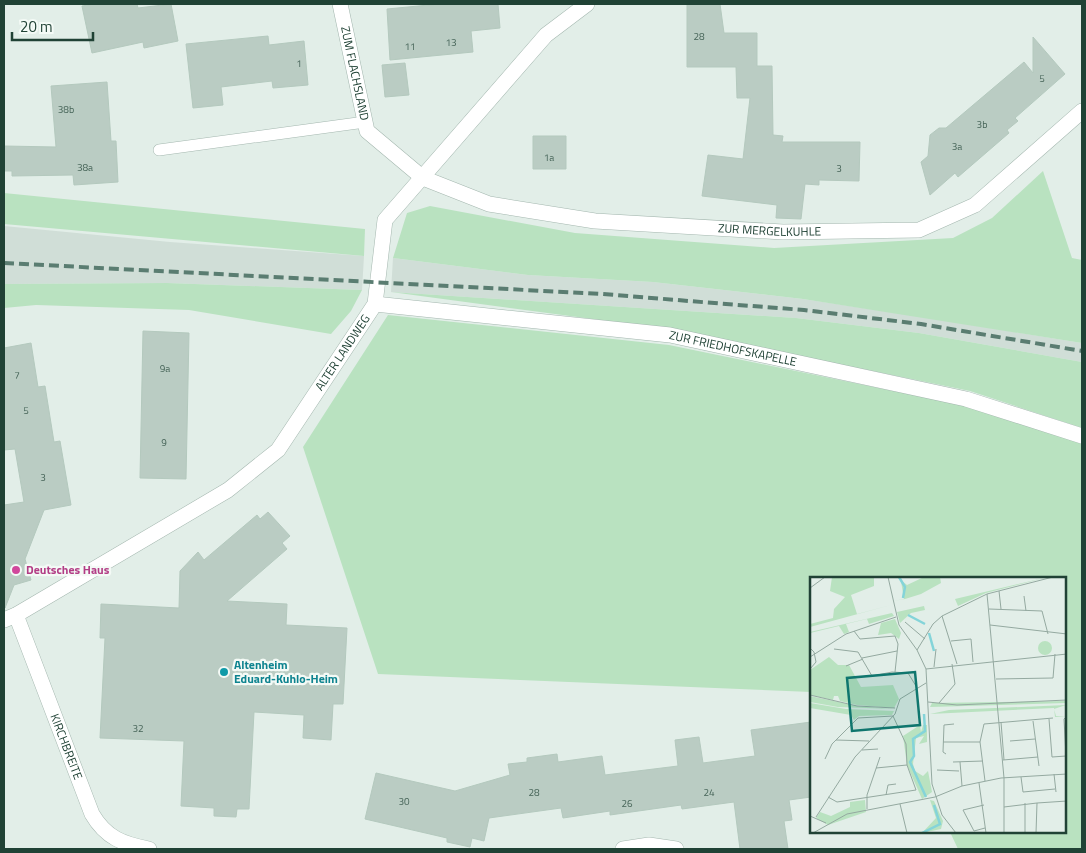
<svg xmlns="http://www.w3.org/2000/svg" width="1086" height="853" viewBox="0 0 1086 853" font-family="'Titillium Web',sans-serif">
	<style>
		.built { fill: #d0ded7 }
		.green { fill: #b9e2c0 }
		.building { fill: #baccc3; stroke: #b4c9be }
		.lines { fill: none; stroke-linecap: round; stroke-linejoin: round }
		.lane-casing { stroke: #a4b7af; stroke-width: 12 }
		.street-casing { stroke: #a4b7af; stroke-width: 16 }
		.lane { stroke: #fff; stroke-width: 11 }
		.street { stroke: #fff; stroke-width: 15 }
		.rail { stroke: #5a7d71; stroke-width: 4; stroke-dasharray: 10 5; stroke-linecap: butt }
		.hotel-dot { fill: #d1479c; stroke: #f4faf6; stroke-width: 2 }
		.culture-dot { fill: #0f9aa8; stroke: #f4faf6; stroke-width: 2 }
		.labels { text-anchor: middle; stroke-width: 4.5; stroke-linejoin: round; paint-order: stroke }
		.number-label { font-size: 10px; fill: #466458 }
		.street-label { font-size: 12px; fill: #204235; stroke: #f4faf6 }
		.hotel-label { font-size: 12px; font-weight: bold; fill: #b23c85; stroke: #f4faf6; text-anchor: start }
		.culture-label { font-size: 12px; font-weight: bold; fill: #0d838f; stroke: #f4faf6; text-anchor: start }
		.inset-river { fill: none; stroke: #84d4d9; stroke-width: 2.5 }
		.inset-road { fill: none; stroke: #94a9a0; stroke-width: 1 }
		.view { fill: #0f766e; fill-opacity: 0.15; stroke: #0f766e; stroke-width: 2.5 }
		.inset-edge { fill: none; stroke: #204235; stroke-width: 2.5 }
	</style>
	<rect width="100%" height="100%" fill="#e2eee8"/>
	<path class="built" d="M4 226 170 242 364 256 362 290 167 283 4 284Z
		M393 258 528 275 653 282 803 299 929 318 1082 343V362L919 333 796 318 391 292Z"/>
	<path class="green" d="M1043 171 1072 258 1082 260V343L803 299 653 282 528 275 393 258 407 213 430 206 575 233 774 248 953 238 992 218Z
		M4 193 365 229 364 256 4 224Z
		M167 283 362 290 351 311 331 334 189 310 36 305 4 308V284Z
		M391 292 796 318 919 333 1082 362V428L970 391 668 329Z
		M388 315 669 345 966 406 1082 443V849H958L950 832H1065V578H811V692L378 674 303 447Z"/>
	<path class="building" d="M94 4H137L138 8 171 4 178 41 144 48 143 42 92 53 82 6Z
		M439 4H498L500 28 471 31 473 52 390 60 387 9Z
		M687 4H720L724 33H757V66H772L773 135 783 136 782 142H860L859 181 819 180V185L805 184 801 219 776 218 777 205 702 196 708 155 743 159 750 98H737L736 67H687Z
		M268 36 269 45 304 41 308 85 273 88 272 81 221 87 223 105 193 108 186 44Z
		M1033 37 1065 74 1015 118 1018 121 1007 130 1009 133 958 177 955 173 930 195 921 162 928 156 930 135 939 128H946L1024 62 1033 73Z
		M405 63 409 95 385 97 382 65Z
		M107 82 111 141H116L118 182 74 185 73 175 12 176V171H4V146L56 147 51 86Z
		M533 136H566V169H533Z
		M143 331 189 333 186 479 140 478Z
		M31 343 38 387 45 386 54 442 60 441 71 505 44 510 25 559 31 580 14 585 5 608 4 505 24 502 15 449 4 450V348Z
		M268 512 290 536 282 543 287 549 227 601 287 604 286 625 347 628 343 704H333L331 740 303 738 304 715 254 712 249 809H237L236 817 214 816V808L181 806 184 741 100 738 105 638H100L101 604 179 608 180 571 198 552 204 560 257 515 260 519Z
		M811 722V797L789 800 792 820 784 821 788 849H740L734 802 682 809 681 805 610 815V811L563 818 561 808 489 818 484 841 472 838 470 847 447 842V838L365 819 376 773 455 791 510 775 508 764 527 762V758L557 754 558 762 602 756 605 775 678 766 675 740 699 737 703 763 755 756 751 730Z"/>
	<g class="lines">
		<g class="lane-casing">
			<path id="lane" d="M159 150 365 122"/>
		</g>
		<g class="street-casing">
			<g id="street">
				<path id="s1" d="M340 4 367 131 423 178 489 204 595 221 783 232 919 230 975 205 1082 111"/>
				<path id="s2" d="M375 304 670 335 966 399 1082 436"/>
				<path id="s3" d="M16 615 92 814C106 838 123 844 149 849"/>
				<path id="s4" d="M4 620 16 615 228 490 278 450 375 304 385 220 546 35 587 4"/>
				<path d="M623 849 649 845 676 849"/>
			</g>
		</g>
		<use href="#lane" class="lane"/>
		<use href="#street" class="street"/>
		<path class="rail" d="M4 263 603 294 726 304 804 310 921 324 1082 351"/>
	</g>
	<circle class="hotel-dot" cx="16" cy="570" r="5"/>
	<circle class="culture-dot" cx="224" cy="672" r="5"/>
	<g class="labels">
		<g class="number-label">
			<text x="699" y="40">28</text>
			<text x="451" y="46">13</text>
			<text x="410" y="50">11</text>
			<text x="299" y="67">1</text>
			<text x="1042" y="82">5</text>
			<text x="66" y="113">38b</text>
			<text x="982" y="128">3b</text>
			<text x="957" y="150">3a</text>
			<text x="549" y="161">1a</text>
			<text x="85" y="171">38a</text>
			<text x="839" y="172">3</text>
			<text x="165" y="372">9a</text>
			<text x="17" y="379">7</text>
			<text x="26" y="414">5</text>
			<text x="164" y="446">9</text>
			<text x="43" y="481">3</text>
			<text x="138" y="732">32</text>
			<text x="534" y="796">28</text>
			<text x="709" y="796">24</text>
			<text x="404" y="805">30</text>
			<text x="627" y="807">26</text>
		</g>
		<g class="street-label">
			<text dy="4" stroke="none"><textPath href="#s1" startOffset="71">ZUM FLACHSLAND</textPath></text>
			<text dy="4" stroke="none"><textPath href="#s1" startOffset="556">ZUR MERGELKUHLE</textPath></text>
			<text dy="4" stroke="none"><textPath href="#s2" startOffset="361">ZUR FRIEDHOFSKAPELLE</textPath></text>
			<text dy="4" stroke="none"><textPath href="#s4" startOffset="440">ALTER LANDWEG</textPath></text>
			<text dy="4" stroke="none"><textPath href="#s3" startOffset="141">KIRCHBREITE</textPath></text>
		</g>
		<g class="hotel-label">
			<text x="26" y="574">Deutsches Haus</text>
		</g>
		<g class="culture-label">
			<text x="234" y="669">Altenheim<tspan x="234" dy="14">Eduard-Kuhlo-Heim</tspan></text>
		</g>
	</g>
	<g transform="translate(810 577)">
		<rect width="256" height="256" fill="#e2eee8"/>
		<path d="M22 0H64V9L41 18 47 37 81 28 0 50V47L23 41 24 32 35 20 20 14ZM87 0 97 8 114 0H130L131 6 111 17 95 22 83 24 94 22 91 4ZM238 0 176 16 148 29 145 22ZM114 29 115 33 101 36 90 46 87 35ZM82 36 84 39 59 47 57 42 36 47 39 55 34 57 29 49 0 56V55ZM85 42 91 56 89 62 81 56 68 58 71 46ZM228 71a7 7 0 1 1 14 0a7 7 0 1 1-14 0ZM19 80 28 88H39L51 110 83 108 89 122 84 131 47 128 30 124 28 119H24L23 123 0 118V93ZM0 119 47 129 84 132 28 130 0 125ZM257 124 256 126 120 130 122 126ZM0 126 36 132 84 134 82 138 49 139 44 143 41 138 0 131ZM256 128 244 132 246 139H256L245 140 244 131 120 137 139 133ZM110 148 111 155 113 148H117V165L109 167 114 159 106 161 103 187 105 194 113 199 118 194 122 215 112 222 97 188 93 159ZM55 223 56 235 18 248 6 241 10 235 21 239 40 230V225ZM120 223 124 224 133 244 131 252 112 256 126 241Z" fill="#b9e2c0"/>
		<path class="inset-river" d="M89 0 95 10 93 21M98 38 115 47M119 56 124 74M114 137 115 154 103 162 104 179 100 185 116 220M112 256 130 247 124 228"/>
		<path class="inset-road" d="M78 0 89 48 107 73 116 92 122 207 132 238 146 256M0 11 15 0M189 14 191 32M177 17 194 201V256M214 19 216 34M179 32 232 34 238 57M132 39 147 87M95 45 115 62M180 48 257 57M44 54 50 62 85 59 88 67 85 95M141 64 161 62 163 85M0 71 4 75 6 85 0 92M24 72 48 75 62 99 82 95 98 96 106 109M107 73 123 47 132 39 177 17 243 0M0 80 36 57 86 40M52 81 87 74M36 89 53 82M124 90 126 72M116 92 257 77M186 102 243 101 245 77M0 118 47 129 85 131M118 125 147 128 257 123M129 126 145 107 142 87M239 142 242 180 256 179 254 142 257 139M223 144 229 189M191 145 194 183M26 163 59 164M200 164 225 162M133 165H170M52 173 68 172M136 177 133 175 134 148 144 147M15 182 22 167 48 141 83 139M193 183 228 180M143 185 173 184M150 185 152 209M66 191 97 188M127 193 149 194M244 197 246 215M211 200 213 215 245 212M175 204 170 165 174 147 243 141M169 206 176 256M76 218 78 208 86 207M18 220 27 225 106 213 97 188 96 167 83 139M90 227 97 256M174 228 153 233 164 254 175 251M194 230 227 226M57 232V218L70 180M0 239 16 246M6 240 45 180 85 137 90 122 116 106M3 256 37 237 125 220 152 209 191 201 257 197M215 256V226M226 256 227 226 257 224"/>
		<path class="view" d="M105 95 110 148 42 154 37 101Z"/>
		<rect width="256" height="256" class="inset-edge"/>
	</g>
	<rect width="1086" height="853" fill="none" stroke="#204235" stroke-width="10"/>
	<path d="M12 32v8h81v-8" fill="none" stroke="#204235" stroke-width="2.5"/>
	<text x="20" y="32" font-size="15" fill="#204235" stroke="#f4faf6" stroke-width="4" paint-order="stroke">20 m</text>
</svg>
